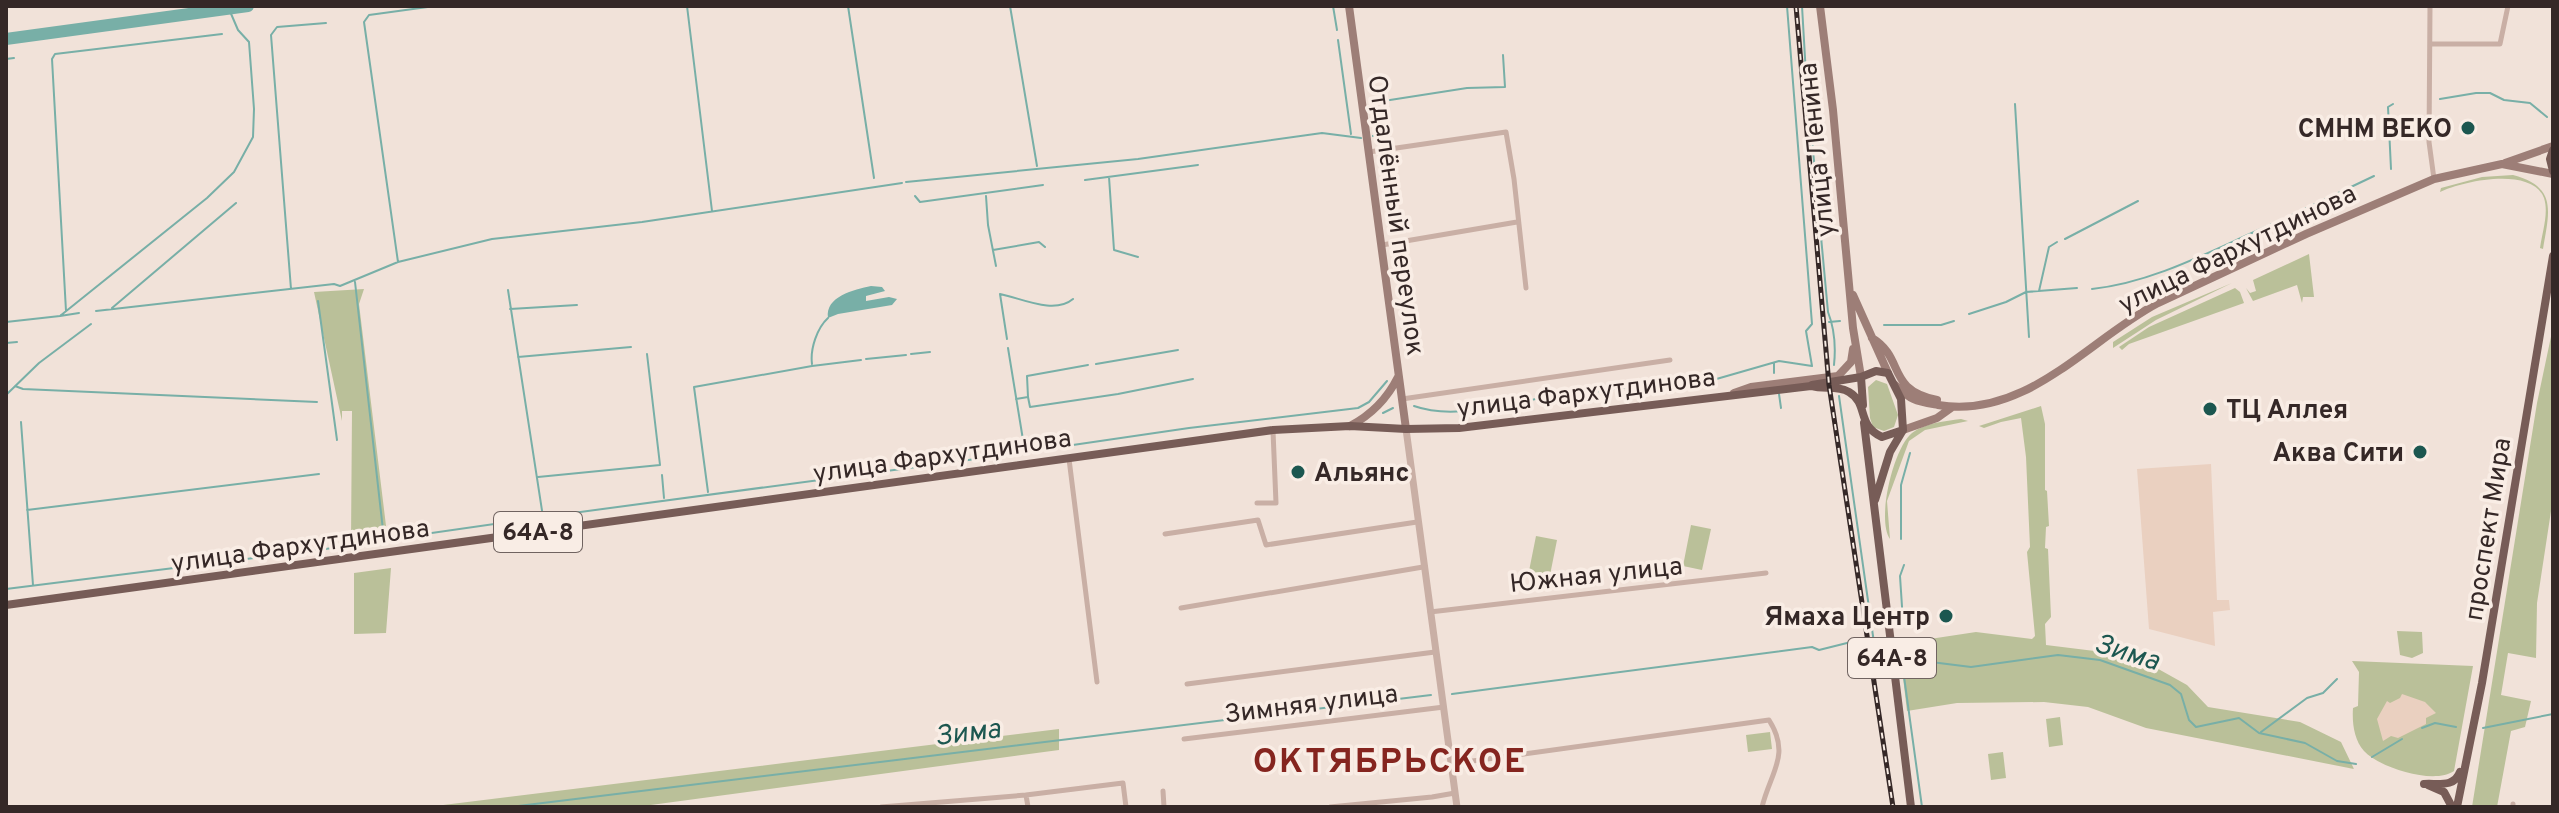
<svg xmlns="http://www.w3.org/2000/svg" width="2559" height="813" viewBox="0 0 2559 813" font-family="Overpass,sans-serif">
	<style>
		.green { fill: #bac099 }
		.plaza { fill: #ead0c0 }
		.water { fill: #78afa7 }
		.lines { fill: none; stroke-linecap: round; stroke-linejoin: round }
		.stream { stroke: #78afa7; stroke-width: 2 }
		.river { stroke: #78afa7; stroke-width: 12 }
		.minor { stroke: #c9afa5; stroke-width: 5 }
		.tertiary { stroke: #c9afa5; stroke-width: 7 }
		.secondary { stroke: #9d7e77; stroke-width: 8 }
		.primary { stroke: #775c57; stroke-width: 8 }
		.rail-casing { stroke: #352827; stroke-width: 5 }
		.rail { stroke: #f9ede5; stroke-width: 2; stroke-dasharray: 6; stroke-linecap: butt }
		.poi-dot { fill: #1c5750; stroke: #f9ede5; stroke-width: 3 }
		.labels { text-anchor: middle; stroke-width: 7; stroke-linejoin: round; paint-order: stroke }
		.shield { fill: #f9ede5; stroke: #706360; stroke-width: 2 }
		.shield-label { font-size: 24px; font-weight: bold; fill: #352827 }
		.poi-label { font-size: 26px; font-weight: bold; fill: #352827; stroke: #f9ede5; text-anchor: end }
		.street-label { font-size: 26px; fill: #352827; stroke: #f9ede5 }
		.water-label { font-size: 28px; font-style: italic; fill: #1c5750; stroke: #f9ede5 }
		.district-label { font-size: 34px; font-weight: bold; letter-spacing: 2px; fill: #85251f; stroke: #f9ede5 }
	</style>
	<rect width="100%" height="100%" fill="#f1e2d9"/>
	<path class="green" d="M2513 175C2558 187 2549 212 2543 249L2540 248C2542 233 2549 213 2544 198 2532 166 2462 181 2440 192L2441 188 2482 177Z
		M2309 254 2314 297H2303L2302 303 2297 285 2253 301 2246 288 2250 293 2256 291 2253 280Z
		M2232 283 2156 320 2113 348V342L2152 317Z
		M2235 288 2240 292 2244 303 2129 344 2122 350 2119 347 2149 327Z
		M364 289 359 304 387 534 351 541 352 411H342V421L314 292Z
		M2553 327V498L2537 603 2536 658 2508 653 2501 695 2531 701 2525 727 2511 731 2497 807H2472L2537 403Z
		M1876 380 1887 384 1898 415 1894 427 1884 431 1873 427 1870 418 1868 387Z
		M2041 406 2045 424V490L2047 491 2049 526 2046 527 2045 548 2048 549 2051 617 2045 624 2046 645 2135 656 2187 685 2208 707 2300 722 2341 742 2354 769 2146 728 2088 707 2044 702 1957 703 1907 711 1900 652 1910 642 1976 632 2032 639 2035 636 2027 552 2030 547 2026 457 2021 418 2001 422 1984 428 1979 426Z
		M1961 419 1968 421 1925 430 1909 441 1887 501 1890 539C1876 519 1894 447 1912 433 1925 423 1945 421 1961 419Z
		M1691 525 1711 529 1702 570 1683 566Z
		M1536 536 1557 540 1549 580 1528 576Z
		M391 568 386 633 354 634V573Z
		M2397 631 2422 632 2423 653 2412 658 2400 655Z
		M2352 661 2473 666 2454 771C2434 785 2380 768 2364 751 2354 740 2352 723 2353 708L2358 706 2359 672Z
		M2060 717 2063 745 2049 747 2046 719Z
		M1059 729V750L636 807H427Z
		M1770 732 1772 749 1748 752 1746 735Z
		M2003 752 2006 778 1991 780 1988 754Z"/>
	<path class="plaza" d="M2211 464 2217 600H2229L2230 610 2213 612 2215 646 2149 629 2137 469Z
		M2402 694 2425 702 2436 713 2426 718V724L2398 738 2391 736 2383 741 2377 719 2387 701 2390 703 2400 698Z"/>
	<path class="water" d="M871 286 882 287 885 291 866 296V301L889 297 897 299 892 305 838 314 828 318C825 296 854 290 871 286Z"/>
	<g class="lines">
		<path class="stream" d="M687 6 712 211
			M848 6 874 178
			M1010 6 1037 166
			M1333 6 1337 30
			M1802 6 1806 75 1828 312C1835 330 1836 346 1834 365
			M1338 40 1351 134
			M6 59 14 58
			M2440 99 2476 93H2490L2504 100 2530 103 2547 117
			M1390 100 1467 88 1505 87 1503 55
			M2015 104 2029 337
			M1373 136 1379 133 1374 102 1380 101
			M2391 169 2388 107 2393 104
			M1109 177 1114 250 1138 257
			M1085 180 1198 165
			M906 182 1138 159 1322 133 1361 138
			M915 196 920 202 1043 185
			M986 196 988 225 996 266
			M2290 216 2374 176
			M2065 239 2138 201
			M993 250 1039 242 1045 247
			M398 262 364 22 369 15 435 6
			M355 282 384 539
			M291 289 271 35 277 27 326 23
			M2092 289C2156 282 2214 249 2272 224
			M508 290 543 517 1013 454
			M2039 291 2049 247 2057 242
			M318 301 337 440
			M112 308 236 203
			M510 309 577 305
			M66 311 52 59 55 54 222 34
			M96 311 334 284 340 286 398 262 492 239 642 222 902 183
			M1969 314 2006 302 2026 292 2077 288
			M60 316 79 313
			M6 322 60 316 207 198 234 172 253 137 254 109 249 42 238 30 229 9
			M1829 322 1840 321
			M1884 325H1941L1954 321
			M1007 339 1000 294C1021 298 1054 315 1073 299
			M6 343 17 342
			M1008 348 1025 452 1189 428 1358 408 1369 402 1387 381
			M911 354 930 352
			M518 357 631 347
			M866 359 906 355
			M1774 363V373
			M812 364C810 349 817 328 828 318
			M1096 364 1178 350
			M15 386 23 389 317 402
			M1779 394 1781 408
			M6 395 39 363 91 324
			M1839 396 1874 643
			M1028 397 1027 376 1088 365
			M1016 399 1028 397 1030 407 1118 394 1193 379
			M1414 406C1456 421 1507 402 1550 397 1597 392 1644 385 1692 377L1706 382 1779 361 1812 366 1806 331 1812 324 1787 6
			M1383 413 1393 408
			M21 422 33 585
			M662 475 664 498
			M538 477 660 465 647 354
			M708 492 694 387 812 366 861 360
			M27 510 319 474
			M1901 539V485L1910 453
			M355 544 530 519
			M6 589 333 548
			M1903 622 1900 576 1904 565
			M1903 642 1902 662 1922 807
			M1901 662 1923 661 1971 667 2058 655 2100 660 2170 685 2181 694 2189 720 2196 727 2239 718 2259 733 2305 743 2337 761 2356 764
			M1878 666 1885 664
			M1452 694 1812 647 1819 650 1855 641 1856 647 1853 652 1858 671 1863 669
			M2422 728 2435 723 2456 727
			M2483 728 2553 714
			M2261 732 2307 698 2323 693 2337 679
			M2372 757 2402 739
			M510 807 1431 695"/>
		<path class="river" d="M6 39 248 6"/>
		<path class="minor" d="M2430 6 2429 142 2434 179
			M2430 44H2500L2508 6
			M1369 152 1506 132 1514 179 1526 288
			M1382 245 1517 222
			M1402 399 1670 360
			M1069 459 1097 682
			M1257 503H1276L1273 431
			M1165 534 1258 520 1266 545 1417 522
			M1181 608 1423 567
			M1430 612 1766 573
			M1187 684 1435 652
			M1184 739 1444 707
			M1451 764 1769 720C1791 755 1771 771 1762 807
			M1163 791 1164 807
			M1026 795 1028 807
			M881 807 1026 795 1123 783 1126 807
			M1330 807 1432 797 1455 793
			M2513 807V804"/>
		<path class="tertiary" d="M1406 429 1457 807"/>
		<path class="secondary" d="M1349 6 1406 429
			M1820 6 1833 110 1853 328 1861 377
			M2505 163 2553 146
			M1853 295 1888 373
			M1872 338C1906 359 1885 389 1937 400
			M1895 385C1912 401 1916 401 1938 405 2026 420 2088 340 2158 303L2306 234 2434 179 2502 164 2553 174
			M1734 393 1751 387 1838 376 1851 362 1853 349
			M1350 426C1371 415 1388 397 1398 377
			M1903 430 1937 418 1951 408"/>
		<path class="primary" d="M2553 150 2550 159 2553 171
			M1861 377 1863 405
			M1812 385 1861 377 1876 371 1888 373 1901 399 1903 430 1890 452 1875 500
			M1864 423 1911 807
			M6 605 1273 430 1350 426 1406 429 1459 428 1811 386C1824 390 1837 385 1849 392 1869 404 1856 425 1882 437L1903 430
			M2424 784C2438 783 2454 788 2460 772
			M2428 785 2444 792 2452 807
			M2457 807 2482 683 2553 256"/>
		<g class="rail-casing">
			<path id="rail" d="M1796 6 1829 385 1893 807"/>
		</g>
		<use href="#rail" class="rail"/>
	</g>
	<g class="poi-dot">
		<circle cx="2468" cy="128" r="8"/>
		<circle cx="2210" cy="409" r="8"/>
		<circle cx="2420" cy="452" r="8"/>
		<circle cx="1298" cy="472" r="8"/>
		<circle cx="1946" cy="616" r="8"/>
	</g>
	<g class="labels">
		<g class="shield">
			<rect x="494" y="512" width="88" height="40" rx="6"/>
			<rect x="1848" y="638" width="88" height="40" rx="6"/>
		</g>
		<g class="shield-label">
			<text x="538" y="540">64А-8</text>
			<text x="1892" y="666">64А-8</text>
		</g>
		<g class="poi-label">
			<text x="2452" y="137">СМНМ ВЕКО</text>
			<text x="2226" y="418" text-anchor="start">ТЦ Аллея</text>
			<text x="2404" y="461">Аква Сити</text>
			<text x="1314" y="481" text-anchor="start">Альянс</text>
			<text x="1930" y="625">Ямаха Центр</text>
		</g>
		<g class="street-label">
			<text transform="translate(1816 150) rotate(-96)" y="9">улица Ленина</text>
			<text transform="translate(1397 215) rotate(82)" y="9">Отдалённый переулок</text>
			<text transform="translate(2237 248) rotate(-26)" y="9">улица Фархутдинова</text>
			<text transform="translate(1586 392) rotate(-7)" y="9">улица Фархутдинова</text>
			<text transform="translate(942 455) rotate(-8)" y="9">улица Фархутдинова</text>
			<text transform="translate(2487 529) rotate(-81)" y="9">проспект Мира</text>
			<text transform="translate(300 545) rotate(-8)" y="9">улица Фархутдинова</text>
			<text transform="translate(1596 574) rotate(-6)" y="9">Южная улица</text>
			<text transform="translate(1311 703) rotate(-7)" y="9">Зимняя улица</text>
		</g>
		<g class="water-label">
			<text transform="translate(2128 651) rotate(17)" y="10">Зима</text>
			<text transform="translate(968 731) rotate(-7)" y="10">Зима</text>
		</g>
		<g class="district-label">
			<text x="1390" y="772">ОКТЯБРЬСКОЕ</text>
		</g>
	</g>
	<rect width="2559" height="813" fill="none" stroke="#352827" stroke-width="16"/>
</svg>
